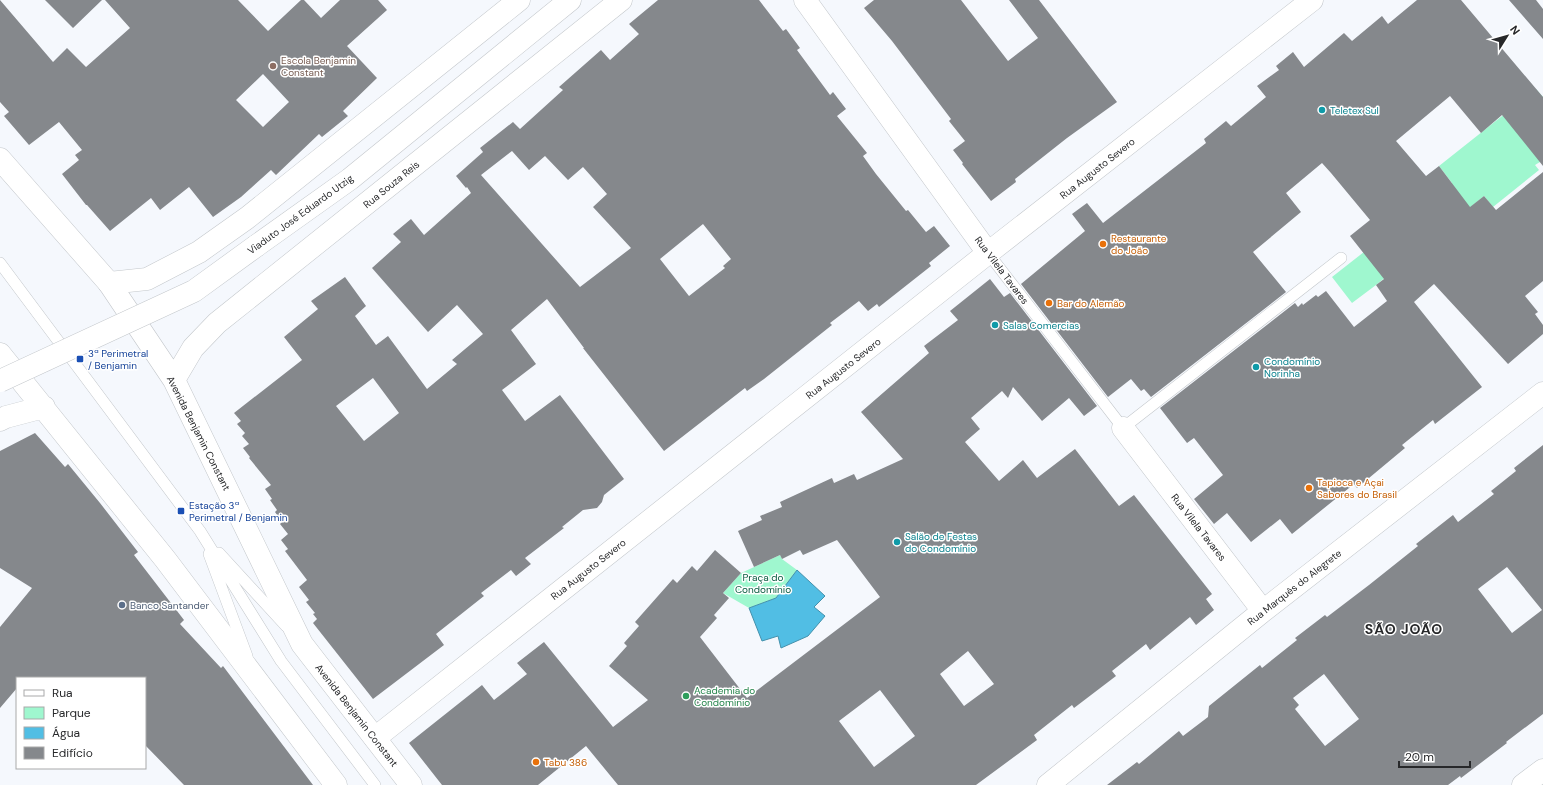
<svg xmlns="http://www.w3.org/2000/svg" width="1543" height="785" viewBox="0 0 1543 785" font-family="'DM Sans',sans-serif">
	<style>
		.green { fill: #9ff7cf }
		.water { fill: #51bee4; stroke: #4491ac }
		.building { fill: #85888c; fill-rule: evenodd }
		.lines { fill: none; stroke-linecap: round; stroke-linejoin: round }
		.lane-casing { stroke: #c3c7cb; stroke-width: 12 }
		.street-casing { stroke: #c3c7cb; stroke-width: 23 }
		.secondary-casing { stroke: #c3c7cb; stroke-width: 23 }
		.primary-casing { stroke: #c3c7cb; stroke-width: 23 }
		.lane { stroke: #fff; stroke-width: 11 }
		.street { stroke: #fff; stroke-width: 22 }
		.secondary { stroke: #fff; stroke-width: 22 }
		.primary { stroke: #fff; stroke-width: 22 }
		.primary-bridge-casing { stroke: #c3c7cb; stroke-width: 23; stroke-linecap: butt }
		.primary-bridge { stroke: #fff; stroke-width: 22 }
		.education-dot { fill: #8d6e63; stroke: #fff; stroke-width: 1.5 }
		.culture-dot { fill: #0f9aa8; stroke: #fff; stroke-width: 1.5 }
		.food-dot { fill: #e8710a; stroke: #fff; stroke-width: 1.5 }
		.transit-dot { fill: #1a4fb4; stroke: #fff; stroke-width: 1.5 }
		.service-dot { fill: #5c6f8a; stroke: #fff; stroke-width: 1.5 }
		.leisure-dot { fill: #2e9e5b; stroke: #fff; stroke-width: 1.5 }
		.labels { text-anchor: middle; stroke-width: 3; stroke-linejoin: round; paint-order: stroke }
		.education-label { font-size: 10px; fill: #785e54; stroke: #fff; text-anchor: start }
		.culture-label { font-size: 10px; fill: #0d838f; stroke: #fff; text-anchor: start }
		.street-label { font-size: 10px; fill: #27282a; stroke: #fff }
		.food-label { font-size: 10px; fill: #c56008; stroke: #fff; text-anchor: start }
		.transit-label { font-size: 10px; fill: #164399; stroke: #fff; text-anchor: start }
		.park-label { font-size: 10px; fill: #085a3f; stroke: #fff }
		.service-label { font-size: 10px; fill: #4e5e75; stroke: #fff; text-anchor: start }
		.leisure-label { font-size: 10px; fill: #27864d; stroke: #fff; text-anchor: start }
		.district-label { font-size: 14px; font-weight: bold; letter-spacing: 1px; fill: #27282a; stroke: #fff }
	</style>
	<rect width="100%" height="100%" fill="#f5f8fd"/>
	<path class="green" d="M1536 89 1543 97V128L1540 162 1535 165 1539 170 1493 207 1484 196 1376 285 1352 303 1332 277 1452 183 1439 166Z
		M780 555 782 559 797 570 776 598 749 608 723 593 741 573Z"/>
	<path class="water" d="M797 570 825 596 814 607 825 616 808 636 781 648 778 636 762 641 749 608 776 598Z"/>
	<path class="building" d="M0 0 53 62 67 48 86 67 130 28 105 0H238L268 31 301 0H304L321 18 340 0H378L387 10 347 46 377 78 343 111 348 116 322 137 319 134 276 175 271 170 241 197 213 217 189 187 160 210 151 198 110 231 87 205H86L62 174 79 160 75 155 82 150 59 122 29 145 4 116 9 112 0 102ZM263 74 289 102 263 127 236 100Z
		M45 0H102L73 28Z
		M658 0H759L783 31 786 29 800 48 797 50 830 95 833 92 846 109 837 116 867 153 863 156 876 174 906 211 908 210 926 232 934 226 950 246 929 263 931 266 879 307 877 304 868 311 859 301 830 323 832 325 764 379 747 391 745 388 664 451 583 348H584L547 299 511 330 536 364 502 390 525 421 560 395 624 479 604 495 602 502 597 508 583 510 562 527 564 528 525 558 531 564 516 576 511 570 481 593 484 596 436 634 444 645 373 699 313 623 317 619 313 614 315 613 306 602 309 600 299 587 307 580 285 551 288 549 281 540 288 534 280 524 282 522 275 512 277 510 270 500 272 499 265 489 271 485 249 458 250 457 243 448 249 444 242 436 245 433 237 424 241 421 234 413 302 360 284 337 318 309 311 301 345 277 366 306 355 316 376 345 388 336 427 389 457 364 452 360 483 334 457 305 428 332 372 268 401 242 393 234 411 219 424 235 471 193 467 187 466 188 456 176 483 152 480 148 513 122 520 129 563 90 559 87 601 50 610 60 639 34 629 24ZM512 151 529 170 545 156 568 180 583 167 607 194 593 207 631 248 580 287 481 175ZM703 224 731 259 723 266 725 268 689 296 660 259ZM373 378 399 413 364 441 336 406Z
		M874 0H961L1008 61 1038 38 1009 0H1039L1117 102 1067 138 1015 179 1016 182 991 201 962 164 963 163 953 150 965 141 949 121 951 119 892 41 864 8Z
		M1417 0H1461L1543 97V166L1502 115 1481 133 1450 96 1396 141 1426 176 1439 166 1470 207 1484 196 1496 210 1543 172V281L1525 296 1538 312 1535 314 1543 325V334L1508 364 1434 284 1414 302 1482 387 1435 424 1433 420 1402 445 1405 448 1357 488 1354 484 1292 534 1280 519 1251 542 1227 513 1214 524 1194 499 1223 475 1194 438 1187 443 1160 408 1295 303 1298 307 1302 303 1303 305 1316 295 1318 297 1326 291 1354 327 1387 301 1376 285 1384 279 1350 236 1370 220 1331 173 1322 163 1286 193 1301 212 1253 252 1286 292 1151 397 1144 389 1141 391 1131 379 1108 397 1021 284 1085 231 1072 214 1087 203 1103 223 1206 143 1204 139 1226 121 1231 126 1266 97 1257 86 1279 70 1276 66 1293 52 1304 67 1344 33 1352 41 1382 16 1388 24Z
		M1509 0H1536L1543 9V39Z
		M990 279 1004 297 1010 293 1097 406 1084 416 1069 398 1042 421 1013 387 1008 398 1002 391 971 418 980 429 965 442 999 481 1023 460 1037 478 1075 449 1119 506 1134 495 1212 594 1206 599 1214 610 1196 625 1190 617 1150 650 1146 644 1112 671 1116 676 1074 708 1072 705 1034 735 1037 740 976 785H618L586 746 538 785H442L409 743 482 685 494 700 527 674 517 663 544 642 613 727 648 700 609 666 627 646 624 643 639 626 635 622 673 579 677 583 692 566 697 571 715 550 741 573 723 593 729 598 714 615 717 618 700 637 747 698 880 597 837 540 803 555 800 550 782 559 780 555 754 567 738 531 762 520 760 516 782 507 780 502 832 478 834 483 854 474 857 480 903 459 861 412 929 353 924 346 958 320 950 311ZM968 651 994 684 964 706 940 674ZM880 690 915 736 874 767 839 721Z
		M35 433 65 467 68 464 100 503 138 552 134 555 184 620 180 624 221 668 223 666 313 785H184L145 745V678H17V688L0 708V627L32 588 0 568V451Z
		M1543 445V714L1506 742 1507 743 1461 778 1460 776 1448 785H1107L1137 762 1139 764 1179 731 1183 736 1208 717 1209 706 1260 665 1262 668 1297 640 1295 638 1325 615 1327 617 1369 585 1418 546 1416 544 1453 515 1458 522 1494 494 1491 491 1516 471 1514 468ZM1507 567 1542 610 1512 633 1478 589ZM1324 674 1359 719 1325 746 1295 709 1299 705 1293 698Z"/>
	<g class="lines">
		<g class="lane-casing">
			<path id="lane" d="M988 253 1123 428 1341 258
				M0 263 200 531 281 661 375 785
				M219 553 286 626
				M209 554 247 656"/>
		</g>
		<g class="street-casing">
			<path id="street" d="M805 0 988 253
				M109 283 147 279 199 252 247 218 519 0
				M1123 428 1263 611
				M375 738 988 253 1312 0
				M1048 785 1263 611 1543 393
				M1523 785 1543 770"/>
		</g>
		<g class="secondary-casing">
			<path id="secondary" d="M0 159 109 283 174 380 302 644 411 785
				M0 354 165 559 336 785
				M174 380 193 348 217 323 621 0
				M0 420 6 417 44 407"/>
		</g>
		<g class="primary-casing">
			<path id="primary" d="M256 246 350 179 570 0"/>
		</g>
		<use href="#lane" class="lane"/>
		<use href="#street" class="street"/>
		<use href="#secondary" class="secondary"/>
		<use href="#primary" class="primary"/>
		<g class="primary-bridge-casing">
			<path id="primary-bridge" d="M0 381 194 291 256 246"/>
		</g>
		<use href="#primary-bridge" class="primary-bridge"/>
	</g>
	<circle class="education-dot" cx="273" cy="66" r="4"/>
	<g class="culture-dot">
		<circle cx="1322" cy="110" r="4"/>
		<circle cx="995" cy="325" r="4"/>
		<circle cx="1256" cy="367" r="4"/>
		<circle cx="897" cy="542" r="4"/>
	</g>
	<g class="food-dot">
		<circle cx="1103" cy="244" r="4"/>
		<circle cx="1049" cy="303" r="4"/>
		<circle cx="1309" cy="488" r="4"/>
		<circle cx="536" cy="762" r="4"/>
	</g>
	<g class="transit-dot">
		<rect x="76" y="355" width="8" height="8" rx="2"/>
		<rect x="177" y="507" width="8" height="8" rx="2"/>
	</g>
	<circle class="service-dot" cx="122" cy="605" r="4"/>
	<circle class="leisure-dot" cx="686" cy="696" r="4"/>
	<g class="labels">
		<g class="education-label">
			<text x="281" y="64">Escola Benjamin<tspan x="281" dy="12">Constant</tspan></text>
		</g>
		<g class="culture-label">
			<text x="1330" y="114">Teletex Sul</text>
			<text x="1003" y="329">Salas Comercias</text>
			<text x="1264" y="365">Condomínio<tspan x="1264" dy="12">Norinha</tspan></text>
			<text x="905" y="540">Salão de Festas<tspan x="905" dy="12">do Condomínio</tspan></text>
		</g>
		<g class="street-label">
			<text transform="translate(1097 168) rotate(-38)" y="4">Rua Augusto Severo</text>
			<text transform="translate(391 184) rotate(-39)" y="4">Rua Souza Reis</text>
			<text transform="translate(300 214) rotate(-36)" y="4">Viaduto José Eduardo Utzig</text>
			<text transform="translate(1002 270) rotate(53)" y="4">Rua Vilela Tavares</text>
			<text transform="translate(843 368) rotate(-38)" y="4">Rua Augusto Severo</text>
			<text transform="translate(199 433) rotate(63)" y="4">Avenida Benjamin Constant</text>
			<text transform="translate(1199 527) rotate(52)" y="4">Rua Vilela Tavares</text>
			<text transform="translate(588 569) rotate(-38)" y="4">Rua Augusto Severo</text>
			<text transform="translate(1294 587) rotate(-38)" y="4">Rua Marquês do Alegrete</text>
			<text transform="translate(357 715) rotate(52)" y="4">Avenida Benjamin Constant</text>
		</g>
		<g class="food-label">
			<text x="1111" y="242">Restaurante<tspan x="1111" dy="12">do João</tspan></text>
			<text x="1057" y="307">Bar do Alemão</text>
			<text x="1317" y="486">Tapioca e Açai<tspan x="1317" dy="12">Sabores do Brasil</tspan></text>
			<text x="544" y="766">Tabu 386</text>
		</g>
		<g class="transit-label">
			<text x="88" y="357">3ª Perimetral<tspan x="88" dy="12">/ Benjamin</tspan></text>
			<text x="189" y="509">Estação 3ª<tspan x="189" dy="12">Perimetral / Benjamin</tspan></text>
		</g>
		<g class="park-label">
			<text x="763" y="581">Praça do<tspan x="763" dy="12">Condomínio</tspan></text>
		</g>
		<g class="service-label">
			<text x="130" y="609">Banco Santander</text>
		</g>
		<g class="leisure-label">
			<text x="694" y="694">Academia do<tspan x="694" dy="12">Condomínio</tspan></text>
		</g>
		<g class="district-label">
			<text x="1404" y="634">SÃO JOÃO</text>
		</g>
	</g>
	<rect x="16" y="677" width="130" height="92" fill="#ffffff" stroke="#a9a9aa"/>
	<rect x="24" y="690" width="20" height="6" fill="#ffffff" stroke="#a9a9aa"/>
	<text x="52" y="697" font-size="12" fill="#27282a">Rua</text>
	<rect x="24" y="707" width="20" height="12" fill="#9ff7cf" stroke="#a9a9aa"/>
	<text x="52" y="717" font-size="12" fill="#27282a">Parque</text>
	<rect x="24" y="727" width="20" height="12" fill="#51bee4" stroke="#a9a9aa"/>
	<text x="52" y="737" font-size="12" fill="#27282a">Água</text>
	<rect x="24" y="747" width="20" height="12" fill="#85888c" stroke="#a9a9aa"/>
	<text x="52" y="757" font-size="12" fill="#27282a">Edifício</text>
	<g transform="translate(1507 36) rotate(53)" stroke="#ffffff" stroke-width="3" paint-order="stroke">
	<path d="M0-3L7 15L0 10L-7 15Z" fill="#27282a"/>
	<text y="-6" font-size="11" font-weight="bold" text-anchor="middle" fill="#27282a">N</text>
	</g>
	<path d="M1399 761v6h71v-6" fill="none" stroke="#27282a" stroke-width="2"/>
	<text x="1405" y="761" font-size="12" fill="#27282a" stroke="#ffffff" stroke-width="3" paint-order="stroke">20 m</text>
</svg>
